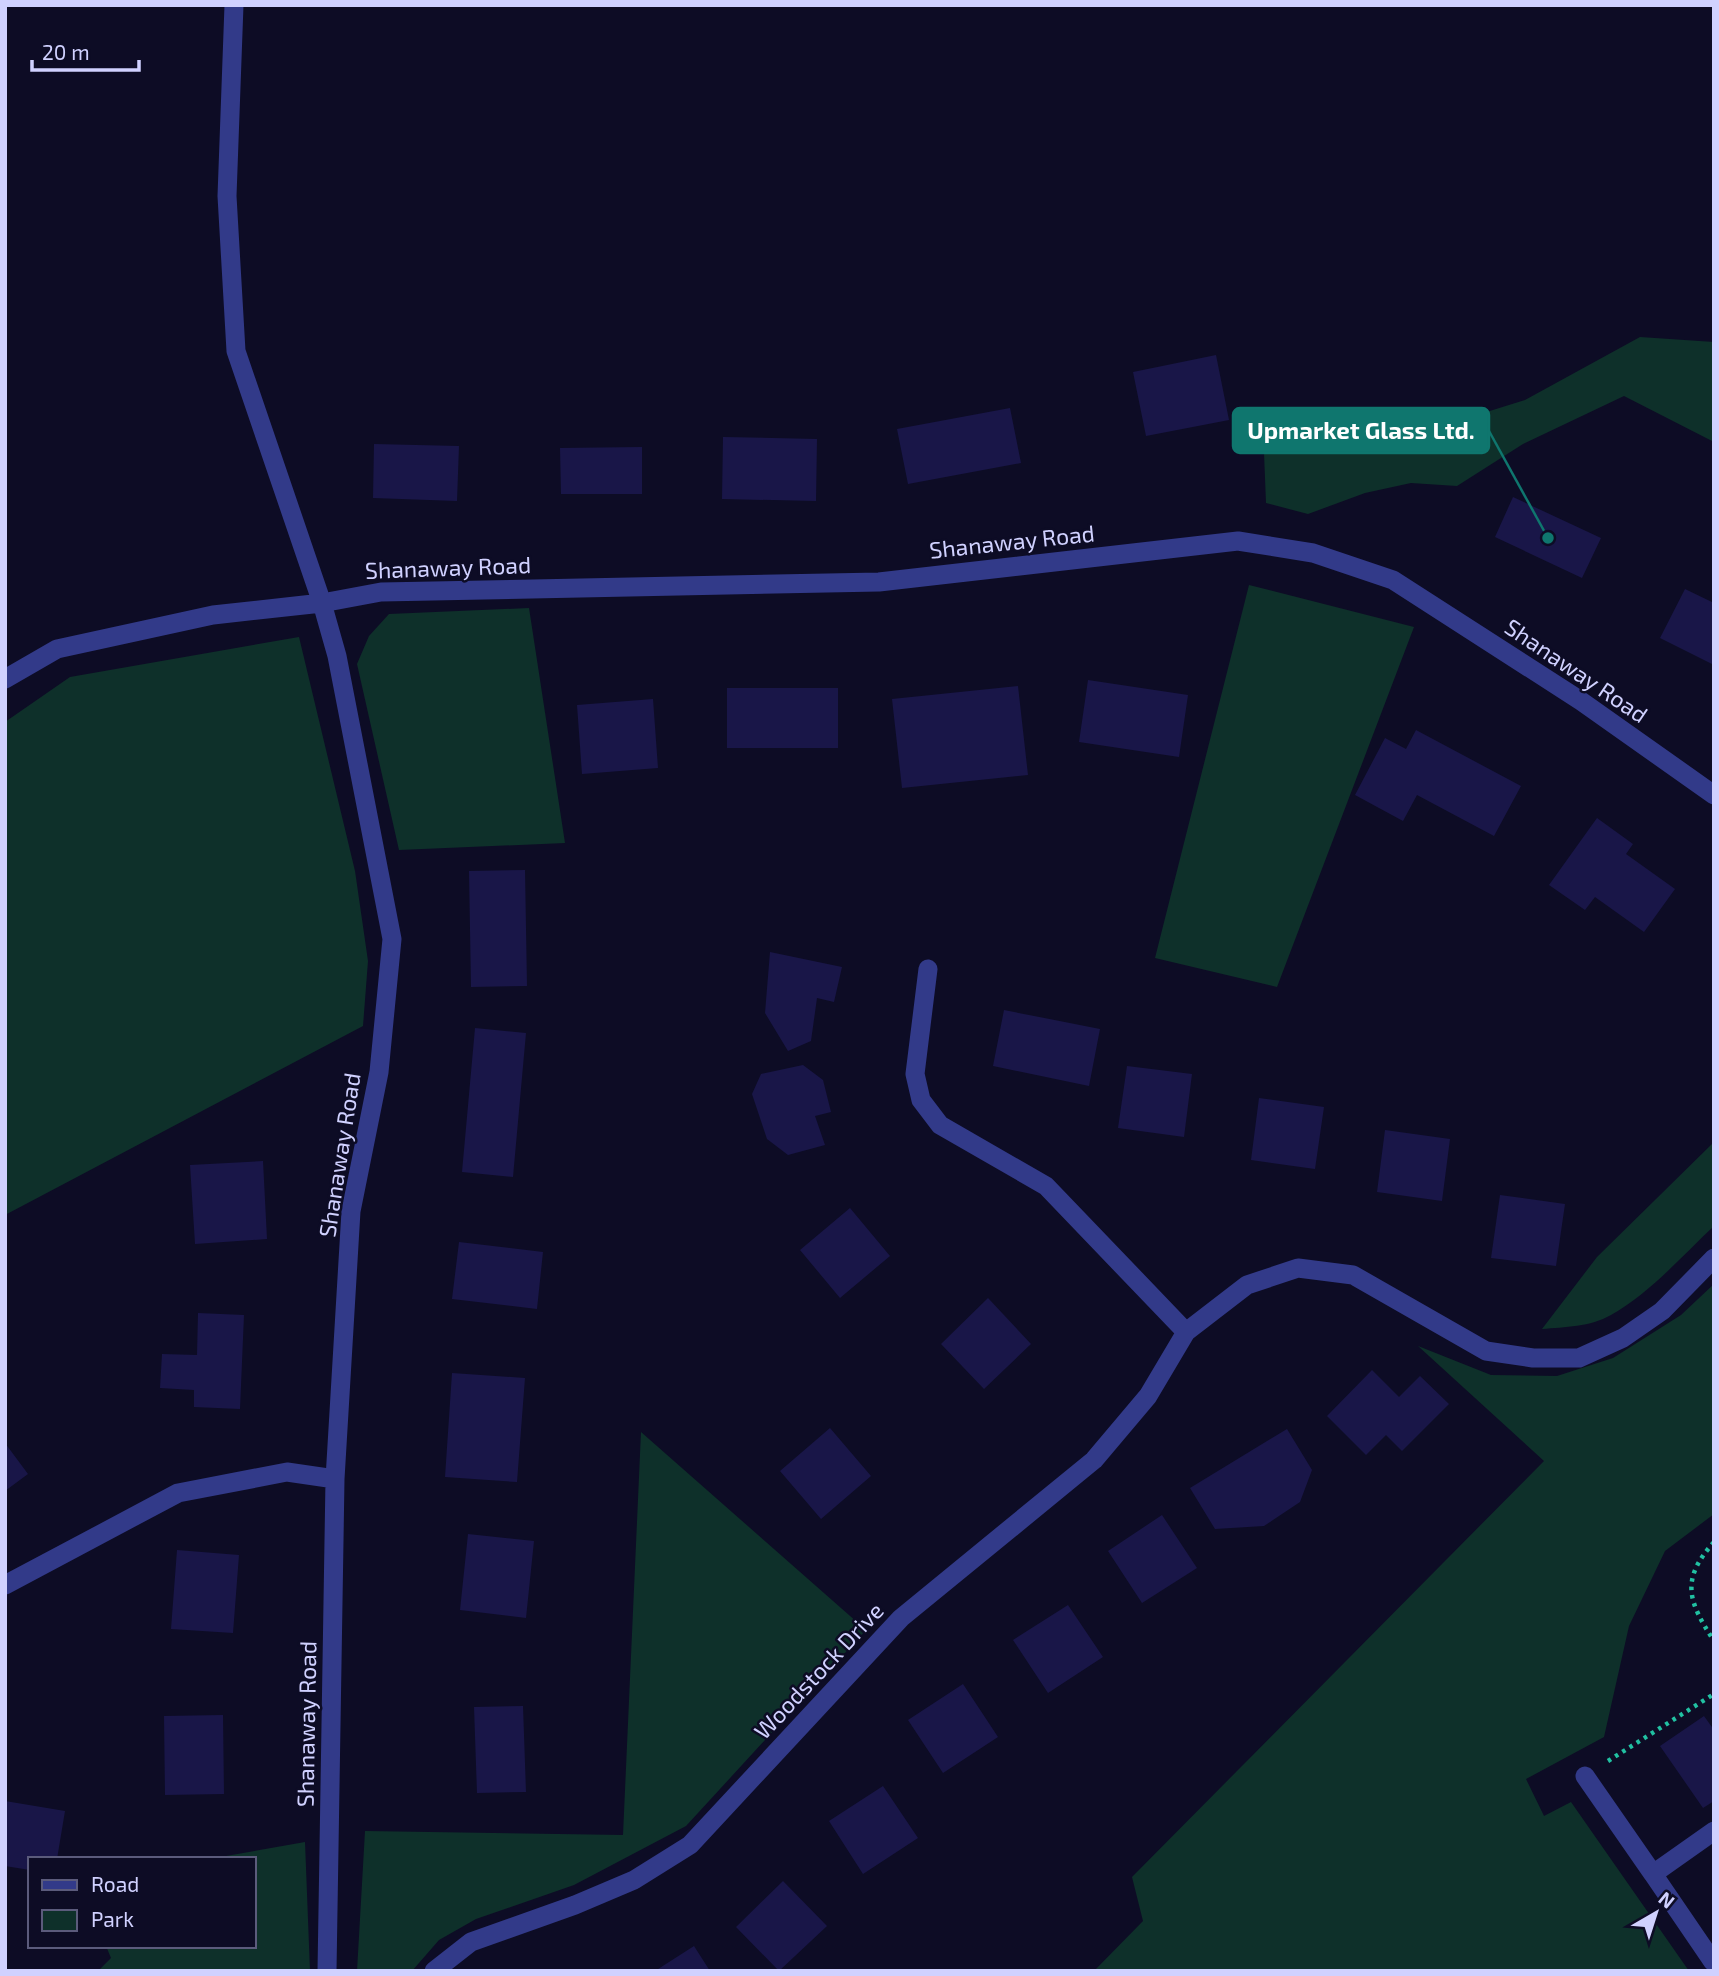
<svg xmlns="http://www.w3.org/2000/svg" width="1719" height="1976" viewBox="0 0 1719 1976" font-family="'Exo 2',sans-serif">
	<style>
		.green { fill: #0e302a }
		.building { fill: #191648 }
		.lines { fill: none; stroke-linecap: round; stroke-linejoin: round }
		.path { stroke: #21c1a2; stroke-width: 4.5; stroke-dasharray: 3.5 5; stroke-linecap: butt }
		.minor { stroke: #323a89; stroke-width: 19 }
		.labels { text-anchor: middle; stroke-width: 5; stroke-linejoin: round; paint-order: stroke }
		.street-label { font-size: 23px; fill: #d0d1ff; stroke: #0d0c25 }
		.leader { fill: none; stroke: #0f766e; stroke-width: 2.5 }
		.callout-dot { fill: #0f766e; stroke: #0d0c25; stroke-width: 2.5 }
		.callout { fill: #0f766e; stroke: #0f766e; stroke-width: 2.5 }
		.callout-label { font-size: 24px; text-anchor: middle; font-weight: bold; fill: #fff }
	</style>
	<rect width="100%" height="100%" fill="#0d0c25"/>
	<path class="green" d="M1640 337 1714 342V442L1624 396 1523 444 1457 486 1411 483 1365 493 1308 514 1266 503 1263 428 1371 448 1525 400Z
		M1249 585 1414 627 1277 987 1155 958Z
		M529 608 565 843 399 850 357 664 369 636 389 614Z
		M299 637 355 871 368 961 363 1026 5 1215V722L70 677Z
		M1714 1142V1226C1682 1256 1649 1294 1611 1315 1590 1327 1565 1327 1542 1329L1597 1257Z
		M1714 1284V1514L1665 1551 1629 1626 1604 1737 1526 1779 1544 1816 1571 1802 1689 1971H1094L1143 1921 1132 1877 1544 1461 1418 1346 1491 1375 1557 1376 1613 1358 1681 1315Z
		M641 1432 866 1630 686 1826 574 1885 476 1919 439 1940 412 1971H357L365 1831 623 1835Z
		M305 1842 310 1971H98L111 1958 106 1946H254V1859H209Z"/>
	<path class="building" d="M1216 355 1229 420 1146 436 1133 372Z
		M1010 408 1021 463 908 484 897 429Z
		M723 437 817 439 816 501 722 499Z
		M374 444 459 446 457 501 373 498Z
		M642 447V494H561L560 448Z
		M1513 497 1601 538 1582 578 1495 537Z
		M1685 589 1714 603V665L1660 638Z
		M1088 680 1188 695 1179 757 1079 742Z
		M1018 686 1028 775 902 788 892 699Z
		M727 688H838V748H727Z
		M653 699 658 768 582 774 577 705Z
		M1416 730 1521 786 1494 836 1417 795 1403 821 1355 795 1385 738 1406 749Z
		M1597 818 1633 844 1626 854 1675 889 1644 932 1595 897 1585 910 1549 885Z
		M525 870 527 986 471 987 469 871Z
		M770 952 842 967 834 1002 817 998 811 1041 788 1051 765 1013Z
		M1004 1010 1100 1029 1089 1086 993 1066Z
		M475 1028 526 1033 513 1177 462 1172Z
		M803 1065 823 1080 831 1112 815 1116 825 1145 788 1155 767 1139 752 1094 761 1074Z
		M1127 1066 1192 1074 1184 1137 1118 1128Z
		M1259 1098 1324 1107 1315 1169 1251 1160Z
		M1385 1130 1450 1139 1442 1201 1377 1192Z
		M263 1161 267 1239 195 1244 190 1165Z
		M1500 1195 1565 1204 1556 1266 1491 1258Z
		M850 1208 890 1256 840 1298 800 1250Z
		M459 1242 543 1252 537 1309 452 1299Z
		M988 1298 1031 1344 984 1389 941 1344Z
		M198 1313 244 1315 240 1409 194 1407V1390L160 1388 162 1354 197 1355Z
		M1372 1370 1399 1397 1420 1376 1449 1404 1402 1451 1386 1435 1366 1455 1327 1416Z
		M452 1373 525 1378 517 1482 445 1477Z
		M830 1428 871 1476 821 1519 780 1471Z
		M1287 1429 1312 1470 1300 1502 1264 1526 1215 1529 1190 1488Z
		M5 1443 28 1474 5 1491Z
		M1162 1515 1197 1568 1142 1603 1108 1551Z
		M468 1534 534 1541 526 1618 460 1610Z
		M177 1550 239 1555 233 1633 171 1629Z
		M1068 1605 1103 1657 1048 1693 1013 1640Z
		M963 1684 998 1737 943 1773 908 1720Z
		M523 1706 526 1792 477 1793 474 1707Z
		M223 1715 224 1794 165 1795 164 1716Z
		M1704 1716 1714 1730V1801L1703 1808 1660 1746Z
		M883 1786 918 1838 863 1874 829 1821Z
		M5 1801 65 1811 57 1859H30V1870L5 1866Z
		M783 1881 827 1926 779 1971 736 1927Z
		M694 1946 710 1971H655Z"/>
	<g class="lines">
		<path class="path" d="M1714 1542C1680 1580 1688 1601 1714 1641
			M1608 1761 1714 1694"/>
		<path class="minor" d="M234 5 227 196 236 351 322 603 337 656 392 939 379 1072 351 1211 335 1479 327 1971
			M5 679 57 649 213 615 322 603 381 592 879 582 1238 541 1313 553 1393 580 1581 701 1714 795
			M928 969 915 1074 921 1100 940 1125 1046 1186 1186 1332 1247 1285 1298 1268 1353 1275 1486 1351 1533 1358H1579L1623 1338 1662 1311 1714 1258
			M5 1585 178 1493 287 1472 335 1479
			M1585 1776 1653 1874
			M1713 1962 1653 1874 1714 1831
			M434 1971 471 1942 575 1905 634 1880 690 1845 901 1618 1094 1460 1148 1396 1186 1332"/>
	</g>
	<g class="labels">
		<g class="street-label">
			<text transform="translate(1012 542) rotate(-6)" y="8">Shanaway Road</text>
			<text transform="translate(448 568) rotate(-2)" y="8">Shanaway Road</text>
			<text transform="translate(1576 671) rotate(34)" y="8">Shanaway Road</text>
			<text transform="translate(340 1155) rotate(-81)" y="8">Shanaway Road</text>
			<text transform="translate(819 1671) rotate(-47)" y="8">Woodstock Drive</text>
			<text transform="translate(307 1724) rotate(-89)" y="8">Shanaway Road</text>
		</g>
	</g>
	<path class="leader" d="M1548 538L1489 431"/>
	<circle class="callout-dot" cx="1548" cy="538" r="7"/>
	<rect class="callout" x="1233" y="408" width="256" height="45" rx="7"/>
	<g class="callout-label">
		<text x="1361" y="439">Upmarket Glass Ltd.</text>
	</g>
	<rect width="1719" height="1976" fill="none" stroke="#d0d1ff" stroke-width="14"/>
	<rect x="28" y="1857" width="228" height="91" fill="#0d0c25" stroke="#5b5b7c" stroke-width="2"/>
	<rect x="42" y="1880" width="35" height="10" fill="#323a89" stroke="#5b5b7c" stroke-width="2"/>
	<text x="91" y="1892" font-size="21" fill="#d0d1ff">Road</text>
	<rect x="42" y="1910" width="35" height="21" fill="#0e302a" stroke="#5b5b7c" stroke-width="2"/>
	<text x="91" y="1927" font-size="21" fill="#d0d1ff">Park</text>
	<g transform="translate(1656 1913) rotate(39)" stroke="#0d0c25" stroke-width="5" paint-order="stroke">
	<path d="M0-5L12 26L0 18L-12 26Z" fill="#d0d1ff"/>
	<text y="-10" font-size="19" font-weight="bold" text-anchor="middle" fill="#d0d1ff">N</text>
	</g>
	<path d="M32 60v10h107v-10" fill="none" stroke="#d0d1ff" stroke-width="3.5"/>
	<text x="42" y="60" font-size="21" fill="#d0d1ff" stroke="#0d0c25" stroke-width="5" paint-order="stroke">20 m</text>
</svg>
